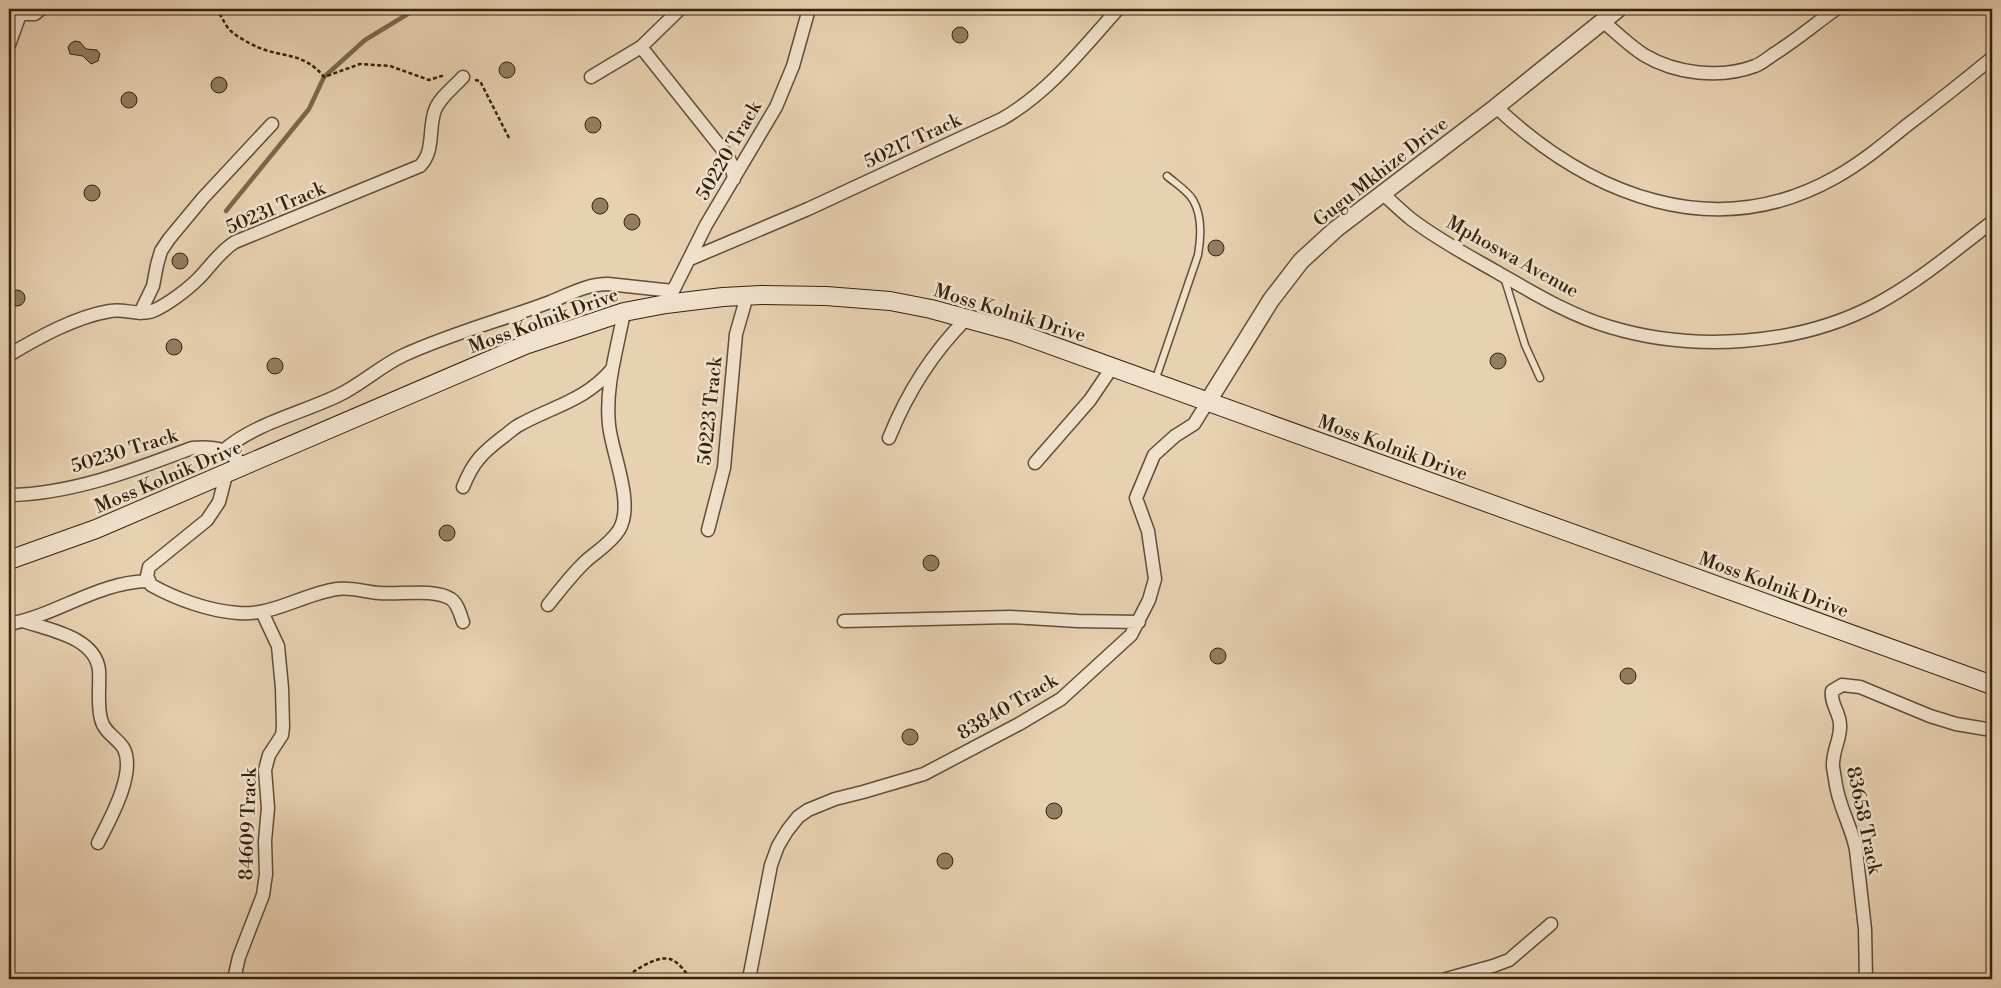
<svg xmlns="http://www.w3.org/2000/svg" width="2001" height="988" viewBox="0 0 2001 988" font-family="'Libre Bodoni',serif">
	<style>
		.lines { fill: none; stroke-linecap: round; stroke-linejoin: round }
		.stream { stroke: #7b684e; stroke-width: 4.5 }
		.building { fill: #927d62; stroke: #34220d }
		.service-casing { stroke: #614e36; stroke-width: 9 }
		.minor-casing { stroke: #614e36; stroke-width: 15 }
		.tertiary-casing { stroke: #614e36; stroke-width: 19 }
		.secondary-casing { stroke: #34220d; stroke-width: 20 }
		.path { stroke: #34220d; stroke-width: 2.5; stroke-dasharray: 4 2.5; stroke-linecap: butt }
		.service { stroke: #f0e1cc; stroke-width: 6 }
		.minor { stroke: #f0e1cc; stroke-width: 12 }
		.tertiary { stroke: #f0e1cc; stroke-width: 16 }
		.secondary { stroke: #f0e1cc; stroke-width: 18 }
		.labels { text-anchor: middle; stroke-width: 5; stroke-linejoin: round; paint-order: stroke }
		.street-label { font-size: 19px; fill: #34220d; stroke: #f0e1cc }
	</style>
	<rect width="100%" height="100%" fill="#e8d1b1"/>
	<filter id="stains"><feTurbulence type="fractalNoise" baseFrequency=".004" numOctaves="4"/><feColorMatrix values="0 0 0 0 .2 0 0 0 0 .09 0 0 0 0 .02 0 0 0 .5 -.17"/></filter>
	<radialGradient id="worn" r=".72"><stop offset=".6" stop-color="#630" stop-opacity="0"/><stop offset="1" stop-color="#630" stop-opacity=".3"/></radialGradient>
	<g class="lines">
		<path class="stream" d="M226 211 309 109 324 77 365 40 416 9"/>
	</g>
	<path class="building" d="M952 35a8 8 0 1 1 16 0a8 8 0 1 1-16 0Z
		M75 41 80 42 86 49 97 50 100 54 98 61 91 64 83 56 70 54 68 47 71 43Z
		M499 70a8 8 0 1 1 16 0a8 8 0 1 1-16 0Z
		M211 85a8 8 0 1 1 16 0a8 8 0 1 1-16 0Z
		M121 100a8 8 0 1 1 16 0a8 8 0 1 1-16 0Z
		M585 125a8 8 0 1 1 16 0a8 8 0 1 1-16 0Z
		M84 193a8 8 0 1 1 16 0a8 8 0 1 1-16 0Z
		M592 206a8 8 0 1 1 16 0a8 8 0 1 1-16 0Z
		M624 222a8 8 0 1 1 16 0a8 8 0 1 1-16 0Z
		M1208 248a8 8 0 1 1 16 0a8 8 0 1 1-16 0Z
		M172 261a8 8 0 1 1 16 0a8 8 0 1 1-16 0Z
		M9 298a8 8 0 1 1 16 0a8 8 0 1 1-16 0Z
		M166 347a8 8 0 1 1 16 0a8 8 0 1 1-16 0Z
		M1490 361a8 8 0 1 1 16 0a8 8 0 1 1-16 0Z
		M267 366a8 8 0 1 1 16 0a8 8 0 1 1-16 0Z
		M439 533a8 8 0 1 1 16 0a8 8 0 1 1-16 0Z
		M923 563a8 8 0 1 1 16 0a8 8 0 1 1-16 0Z
		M1210 656a8 8 0 1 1 16 0a8 8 0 1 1-16 0Z
		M1620 676a8 8 0 1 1 16 0a8 8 0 1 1-16 0Z
		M902 737a8 8 0 1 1 16 0a8 8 0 1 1-16 0Z
		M1046 811a8 8 0 1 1 16 0a8 8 0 1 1-16 0Z
		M937 861a8 8 0 1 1 16 0a8 8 0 1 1-16 0Z"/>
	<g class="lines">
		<g class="service-casing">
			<path id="service" d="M1504 277 1525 345 1540 378
				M1155 381 1198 255C1201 238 1203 217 1193 200 1188 191 1175 183 1167 176"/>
		</g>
		<g class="minor-casing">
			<path id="minor" d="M21 14H35L41 9
				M1603 21C1616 33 1629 45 1644 55 1676 74 1720 79 1755 66 1761 64 1768 58 1774 54 1796 40 1815 24 1836 9
				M9 45 22 9
				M641 47 727 155 731 163 734 179
				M591 77 641 47 680 9
				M1496 107C1590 195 1714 246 1836 177 1861 163 1884 144 1906 126 1935 104 1964 81 1992 58
				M1383 194C1392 202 1401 211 1411 219 1437 239 1467 255 1495 271 1532 292 1569 315 1610 327 1693 352 1797 346 1875 305 1917 283 1954 251 1992 222
				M690 259 808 209 1002 119C1049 92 1082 49 1118 9
				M670 297 706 225 776 107 793 66 809 9
				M140 313 153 286 157 265 161 251 169 239 203 198 272 124
				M9 355C39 337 75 317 110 311 125 308 140 317 155 310 168 304 187 290 198 279 211 266 219 252 235 242L420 166C435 151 428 129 435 110 440 97 454 87 463 77
				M889 438C907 393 932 353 967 318
				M224 450C256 423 299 414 337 396 361 385 380 366 404 355 452 333 502 320 550 302 570 294 587 284 608 284L673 291
				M1035 463 1090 400 1113 366
				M226 475 219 502 207 520 149 567 147 576 151 585C176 599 209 611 238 613 273 616 303 594 337 589 352 587 365 592 379 593 399 595 434 588 451 599 458 604 460 614 463 622
				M463 487C473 462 482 453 503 437 509 433 514 427 521 424 554 406 586 400 612 369
				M9 495C72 494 134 470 192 448 218 446 226 449 245 466
				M708 530 724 468 736 334 747 296
				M548 605C560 590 572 574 586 561 597 551 610 544 619 530 635 504 612 454 609 425 605 387 617 350 624 312
				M23 621C49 630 95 637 99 670 100 686 97 704 101 719 104 733 118 738 124 749 136 774 109 821 98 843
				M844 621 1010 617 1078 621 1139 622
				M9 624C57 615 98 582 148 581
				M234 979 239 957 263 895 266 874 265 841 268 808 265 770 269 755 282 735 283 727 282 688 278 646 262 612
				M749 979 771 865 778 846 787 831 798 817 808 810 835 799 863 792 924 774 1019 724 1061 699 1131 635 1149 600 1155 579 1148 531 1136 498 1154 455 1175 436 1194 424 1207 403
				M1446 979 1493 966 1509 960 1551 924
				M1866 979 1865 929 1856 850C1853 833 1845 818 1840 801 1836 790 1835 778 1833 767 1832 751 1841 739 1840 725 1840 713 1830 703 1832 691L1842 685 1860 687 1930 716 1956 724 1992 730"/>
		</g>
		<g class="tertiary-casing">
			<path id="tertiary" d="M1207 403 1271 300 1301 261 1336 229 1496 107 1618 9"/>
		</g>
		<g class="secondary-casing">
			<path id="secondary" d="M9 560 96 529 525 345 624 312 666 304 723 297 761 295 826 296 890 301 931 309 1012 331 1992 685"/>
		</g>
		<path class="path" d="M215 9C221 14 223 21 228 28 233 35 249 43 257 47 283 58 304 52 324 77L360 64 390 66 429 80 445 75
			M475 80 480 81 509 138
			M622 979C634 972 655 955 670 959 679 962 686 973 691 979"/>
		<use href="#service" class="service"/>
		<use href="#minor" class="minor"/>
		<use href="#tertiary" class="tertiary"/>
		<use href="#secondary" class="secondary"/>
	</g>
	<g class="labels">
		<g class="street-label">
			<text transform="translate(912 140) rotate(-25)" y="7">50217 Track</text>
			<text transform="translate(728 150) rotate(-60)" y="7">50220 Track</text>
			<text transform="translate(1380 171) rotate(-38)" y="7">Gugu Mkhize Drive</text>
			<text transform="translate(275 207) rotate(-23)" y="7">50231 Track</text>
			<text transform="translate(1513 256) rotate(29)" y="7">Mphoswa Avenue</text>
			<text transform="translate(1010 312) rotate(17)" y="7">Moss Kolnik Drive</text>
			<text transform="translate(543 320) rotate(-20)" y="7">Moss Kolnik Drive</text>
			<text transform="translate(709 411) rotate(-84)" y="7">50223 Track</text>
			<text transform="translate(1393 447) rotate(20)" y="7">Moss Kolnik Drive</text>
			<text transform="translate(124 450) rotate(-17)" y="7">50230 Track</text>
			<text transform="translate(168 476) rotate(-23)" y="7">Moss Kolnik Drive</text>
			<text transform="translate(1774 584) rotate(20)" y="7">Moss Kolnik Drive</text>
			<text transform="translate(1007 706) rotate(-30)" y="7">83840 Track</text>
			<text transform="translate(1865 820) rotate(78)" y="7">83658 Track</text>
			<text transform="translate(247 824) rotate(-88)" y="7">84609 Track</text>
		</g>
	</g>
	<rect width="2001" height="988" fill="none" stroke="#e8d1b1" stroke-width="30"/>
	<rect x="10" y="10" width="1981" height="968" fill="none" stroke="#34220d" stroke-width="2.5"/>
	<rect x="15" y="15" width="1971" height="958" fill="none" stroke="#34220d"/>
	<rect width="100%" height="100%" filter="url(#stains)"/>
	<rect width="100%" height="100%" fill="url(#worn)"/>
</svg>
